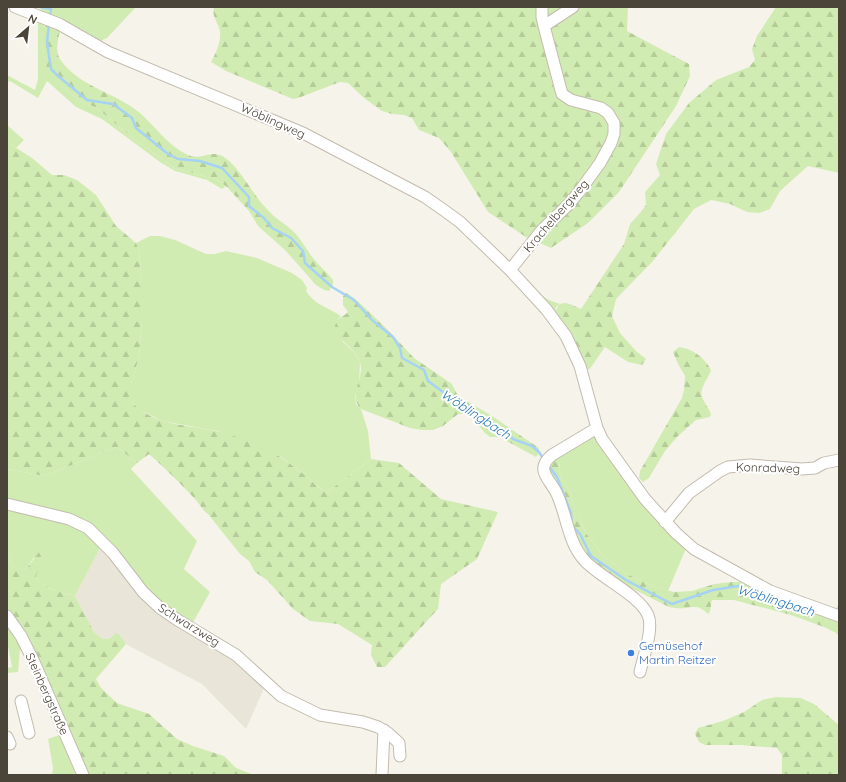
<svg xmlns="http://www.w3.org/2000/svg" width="846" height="782" viewBox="0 0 846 782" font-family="Quicksand,sans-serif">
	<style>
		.residential { fill: #eae5d9 }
		.grass { fill: #d1ecb2 }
		.forest { fill: url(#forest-firs) }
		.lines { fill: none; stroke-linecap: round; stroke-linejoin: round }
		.stream { stroke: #a6d2f5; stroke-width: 2.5 }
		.minor-casing { stroke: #c3bcad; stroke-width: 13 }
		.minor { stroke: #fff; stroke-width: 11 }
		.shop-dot { fill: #3f7fe0; stroke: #fff; stroke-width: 1.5 }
		.labels { text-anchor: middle; stroke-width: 4; stroke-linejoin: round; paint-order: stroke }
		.street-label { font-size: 12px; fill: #4b4438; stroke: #fff }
		.shop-label { font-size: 12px; fill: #366cbe; stroke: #fff; text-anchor: start }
		.water-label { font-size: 13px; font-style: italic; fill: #2877b6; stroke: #fff }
	</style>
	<defs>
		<pattern id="forest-firs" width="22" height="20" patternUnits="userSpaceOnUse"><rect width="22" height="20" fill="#d1ecb2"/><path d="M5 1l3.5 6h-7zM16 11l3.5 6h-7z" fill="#b5cc9a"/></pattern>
	</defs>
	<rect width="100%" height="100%" fill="#f6f3eb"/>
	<path class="residential" d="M101 546 265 686 246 729 202 684 131 647 126 644 120 635 103 639 94 632 75 596Z"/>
	<path class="grass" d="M41 7H136L107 38 96 43 40 13Z
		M38 18 48 23 44 25 41 34 44 55 48 68 61 85 77 99 97 108 129 135 174 168 215 179 226 186 222 189 207 180 175 171 160 162 102 119 76 107 47 81 38 98 10 81 7 82V75L35 90 38 79Z
		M7 125 24 140 16 148 7 142Z
		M150 236H160L175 240 206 254H215L226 251 257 258 292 273 302 280 307 288 306 291C316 306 328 307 341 316L337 320 342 341 355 353 360 362 359 385 355 396 356 404 361 409 368 431 371 459 326 493 296 468 280 456 217 431 162 421 140 410 131 401V384L139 357 142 320V283L139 250 136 243Z
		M531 289 549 300 560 304 556 307 555 316Z
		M596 433 687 546 668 591 654 587 625 573 600 552 585 532 579 514 574 507 571 494 561 477 559 469 560 464 557 457Z
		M117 447 137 463 131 469 197 541 184 569 210 592 191 626 170 613 89 527 7 502V469L44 476Z
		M7 507 79 527 101 546 75 596C59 592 48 590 36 578L37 572 34 557 27 568 20 570 12 564 7 551Z
		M7 622 23 649 20 650 18 672 7 673V668L12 667 7 641Z
		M59 735 76 775H52L53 768 48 739Z"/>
	<path class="forest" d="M214 7H628L627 31 689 64 690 76 676 106 619 192 588 223 551 248 526 237 488 212 451 152 439 138 419 130 412 118 404 115 392 114 382 111 364 98 348 83 340 82 298 98 293 99 226 71 211 62C216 53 223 38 219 28 216 19 212 17 214 7Z
		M776 7H839V173L808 166 780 191 770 209 759 213 747 212 730 204 711 200 694 209 653 261 616 299 612 316 620 333 636 351 646 359 642 365 628 362 605 347 589 370 583 365 555 316C558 297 567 303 581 309L624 244 630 224 640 213 646 205 645 192 660 175 656 164 666 134 689 103 716 80 749 67 755 60 752 49 757 36Z
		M48 23 60 30C58 41 54 52 62 62 81 87 116 93 140 113 156 127 168 146 188 155 202 162 211 146 228 160 241 171 253 194 265 207 273 217 284 223 293 231 301 239 306 249 313 258 319 266 327 272 333 280V284L329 291 324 290 316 285 285 250 258 226 249 211 226 186 215 179 174 168 129 135 97 108 77 99 61 85 47 68 44 55 41 34 42 28Z
		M7 142 32 158 52 175H64L77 180 96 195 116 226 136 243 139 250 142 283V320L139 357 131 384V401C153 426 185 424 215 431 228 433 252 442 264 448 287 458 306 477 326 493L371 459 399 463 441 499 498 512 477 559 441 584 438 609 385 667H377L371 655 372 645 338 624 310 621 293 609 267 580 255 572 249 561 240 554 208 514C202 510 200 504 194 498 180 483 165 468 149 454L137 463 117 447 44 476 7 469Z
		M346 293 350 295 362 305 386 328 414 358 452 384 458 396 489 414 539 448V453L536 457 499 437H490L485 433 472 418 464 414H458L443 426 433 430H422L410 428 361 409C347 395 365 380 360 362 356 350 342 341 333 332L337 320 346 314 348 312 343 305V296Z
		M679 347C693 349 704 357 711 370 709 378 699 388 702 397 704 403 709 408 711 414L710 417 696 420 678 436 665 451 649 478 643 482 639 478 640 471 682 398 684 390 685 376 678 364 673 352Z
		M557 457 560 460 559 469 561 477 571 494 574 507 579 514 585 532 600 552 625 573 654 587 674 592 692 591 714 584 732 582H745L831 616 839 604V636L836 633 824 627 791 615 734 600H712C710 604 712 611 708 614 700 606 696 606 685 608 680 609 674 608 669 607L613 579 581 551 546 465Z
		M7 551 12 564 20 570 27 568 39 552 43 554C44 562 37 570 36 578 48 590 59 592 75 596L94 632 103 639 110 638 116 633 120 635 126 644 96 679 101 688 117 703 149 714 177 739 193 746 224 756 236 768 254 775H86L13 618 7 610Z
		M776 697 801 698 814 704 839 725V775H782V755L777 748 741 745H705L699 742 695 734 698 728 723 721 744 712 762 700Z"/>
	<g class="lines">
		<path class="stream" d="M40 7 51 9 50 17
			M49 24 47 42 51 69 58 76 87 100 113 104 132 118 136 128 168 154 178 159 200 161 222 168 249 197V206L264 218 272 228 291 238 303 251 305 263 332 287 354 300 372 320 393 337 400 348 402 358 424 370 428 381 485 423 505 431 513 439 532 446 539 452 544 460
			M548 465 557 477 571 513 572 526 580 534 591 556 626 580 672 604 713 590 738 586 772 601 812 612"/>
		<g class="minor-casing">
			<path id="minor" d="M15 7 59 24 108 52 303 133 425 197 445 211 460 222 510 270 546 309 566 336 580 366 597 428 602 439 645 499 676 533 694 549 770 591 839 616
				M544 26 573 7
				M510 270 542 230 568 205 579 192 600 163 611 143 614 134V123L608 113 601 108 571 100 562 94 544 26 542 17V7
				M597 428 552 455C534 470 550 479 557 494 567 516 568 543 585 561 601 578 639 595 648 615 654 629 643 657 640 672
				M7 504 69 519 88 528 113 553 143 592 160 608 176 619 236 655 281 696 320 715 363 722 378 727 388 733 399 743 400 756
				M665 522 689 493 720 471 728 467 750 465 802 469 815 468 824 463 839 460
				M7 616 21 636 34 662 83 775
				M21 701 29 733
				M7 737 10 744
				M382 775 384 730"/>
		</g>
		<use href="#minor" class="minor"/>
	</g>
	<circle class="shop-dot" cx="631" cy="653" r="4"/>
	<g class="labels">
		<g class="street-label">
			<text transform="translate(273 121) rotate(24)" y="4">Wöblingweg</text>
			<text transform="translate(556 216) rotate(-49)" y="4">Krachelbergweg</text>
			<text transform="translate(768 468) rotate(2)" y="4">Konradweg</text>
			<text transform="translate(189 625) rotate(32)" y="4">Schwarzweg</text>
			<text transform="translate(47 694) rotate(66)" y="4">Steinbergstraße</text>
		</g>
		<g class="shop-label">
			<text x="639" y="650">Gemüsehof<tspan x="639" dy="14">Martin Reitzer</tspan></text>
		</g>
		<g class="water-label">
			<text transform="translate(476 414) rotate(33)" y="5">Wöblingbach</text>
			<text transform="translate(776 600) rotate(17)" y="5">Wöblingbach</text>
		</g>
	</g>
	<rect width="846" height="782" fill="none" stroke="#4b4438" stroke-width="16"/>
	<g transform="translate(28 28) rotate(28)" stroke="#ffffff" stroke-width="3" paint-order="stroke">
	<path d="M0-3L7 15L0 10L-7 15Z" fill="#4b4438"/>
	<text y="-6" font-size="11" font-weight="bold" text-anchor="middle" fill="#4b4438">N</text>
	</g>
</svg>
